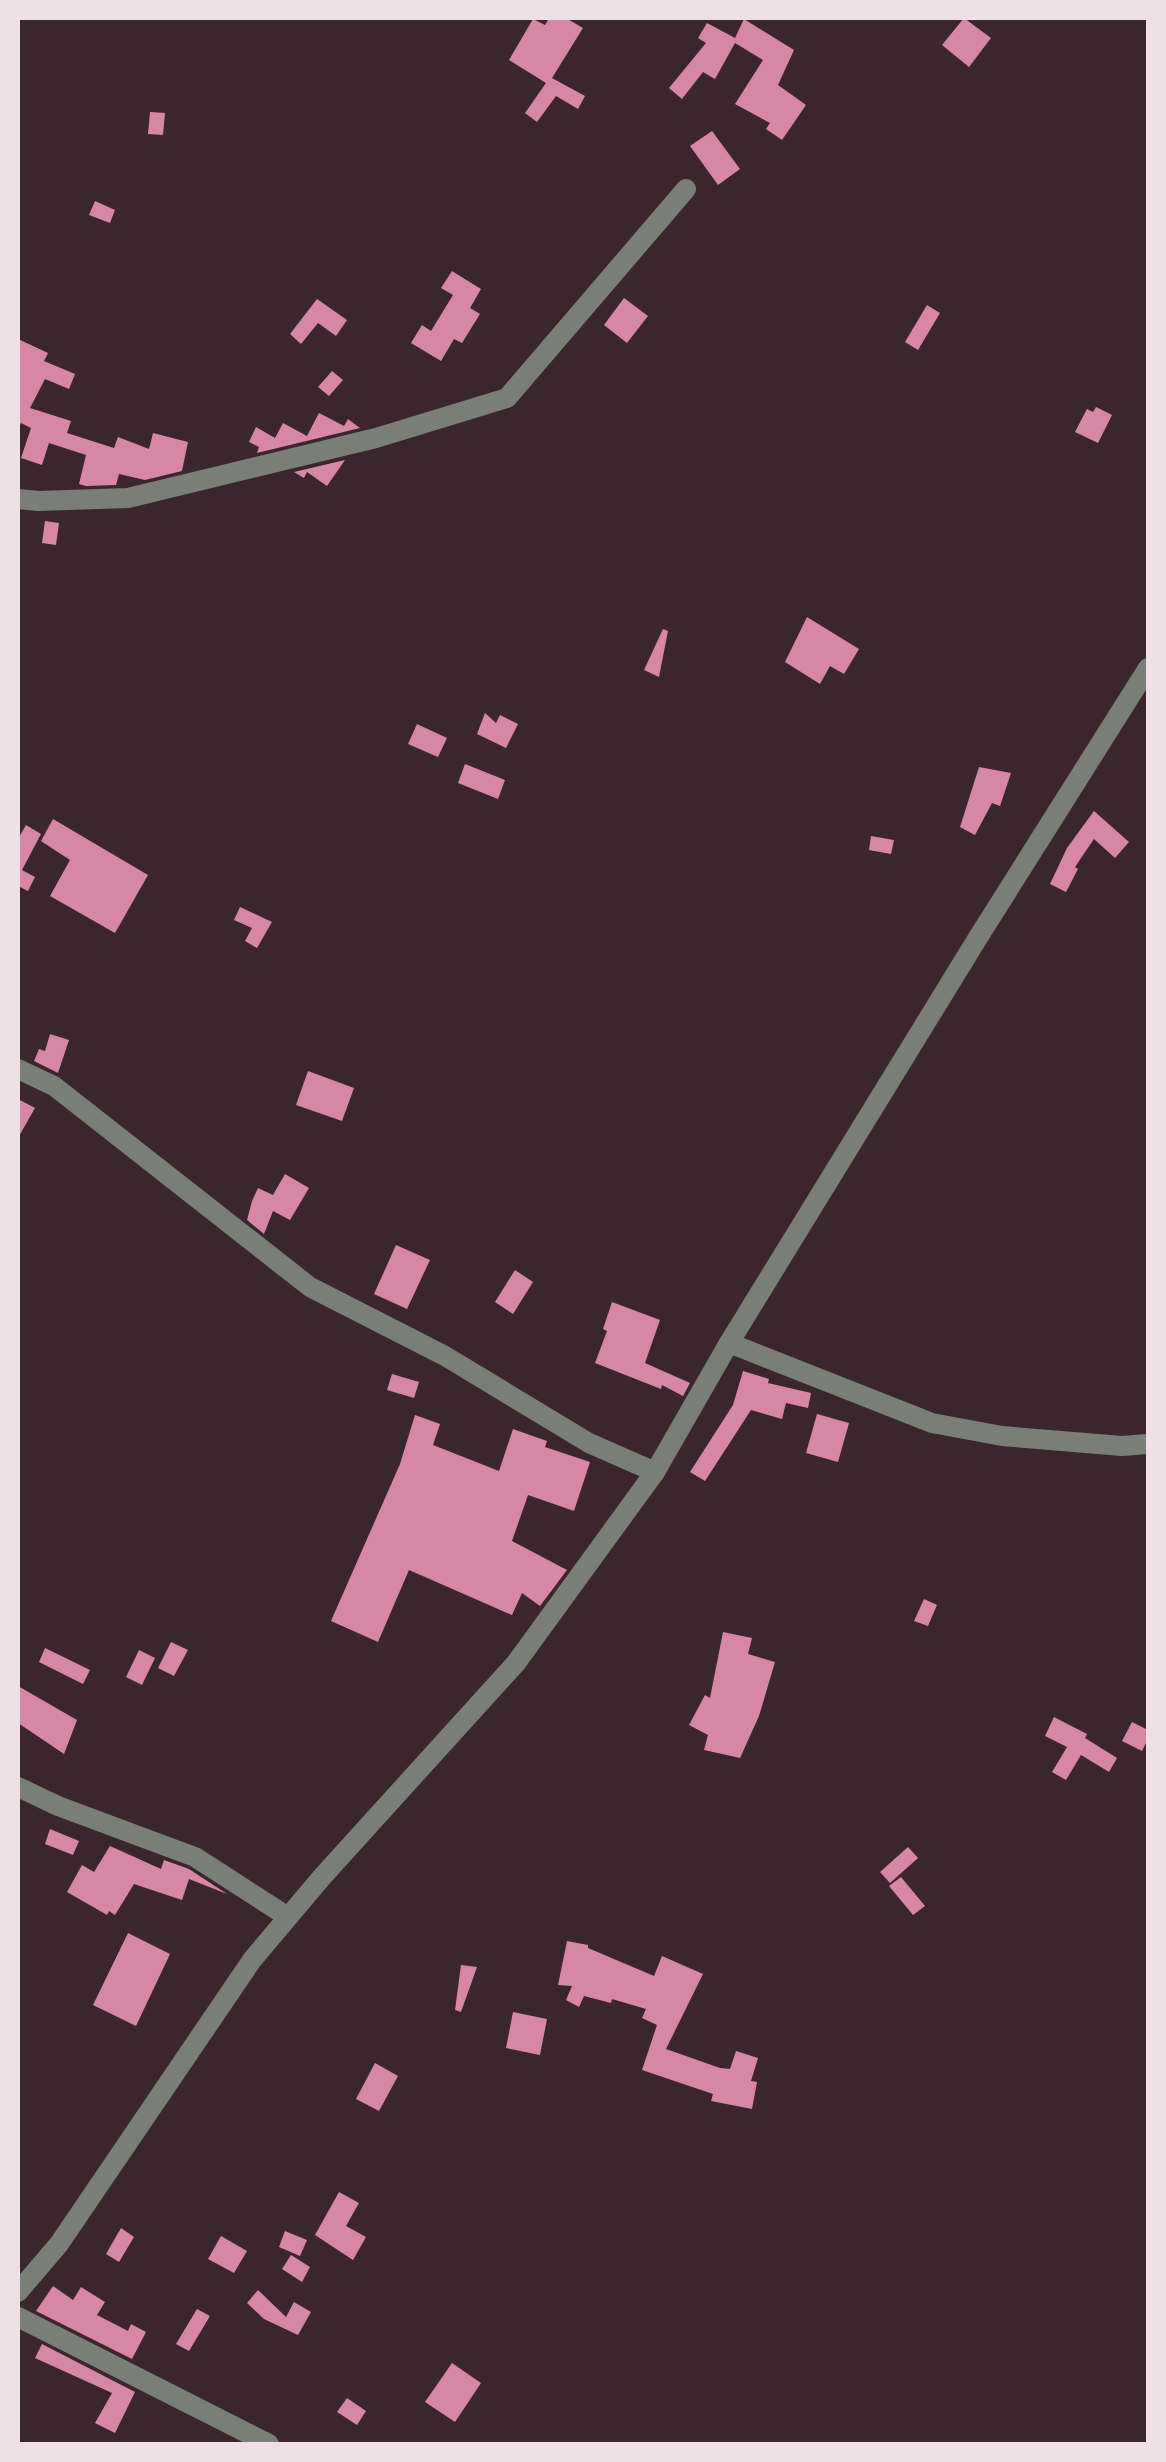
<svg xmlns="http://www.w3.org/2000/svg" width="1166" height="2462" viewBox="0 0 1166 2462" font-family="Montserrat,sans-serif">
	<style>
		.building { fill: #d886a5 }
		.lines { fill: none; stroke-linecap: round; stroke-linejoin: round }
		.minor { stroke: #797f76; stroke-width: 20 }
		.tertiary { stroke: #797f76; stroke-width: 20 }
	</style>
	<rect width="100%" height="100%" fill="#3c262e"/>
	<path class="building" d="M549 18H566L583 28 552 78 585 96 578 109 556 96 537 122 525 113 546 83 509 60 533 19 545 25Z
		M964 18 991 38 969 67 942 45Z
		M744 19 794 50 778 85 806 105 782 140 766 129 770 123 735 104 763 60 735 43 715 79 703 72 682 99 669 88 706 43 698 38 707 23 735 38Z
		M150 112 165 113 163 135 148 134Z
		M712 131 740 169 718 185 690 146Z
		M95 201 115 210 110 223 89 215Z
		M452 271 481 289 470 308 480 314 462 343 454 339 441 361 411 343 422 325 431 331 453 295 441 288Z
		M624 298 648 316 627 343 604 325Z
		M317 299 347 320 336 336 318 323 301 344 290 334Z
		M927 305 940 313 918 350 905 342Z
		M18 339 48 353 44 361 75 374 69 389 45 379 30 408 71 421 67 433 114 448 118 437 149 449 153 433 188 442 182 471 145 480 119 474 116 485 86 486 79 484 86 455 49 443 42 465 21 458 31 428 21 423 18 430Z
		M332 371 343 380 329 396 318 387Z
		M1096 407 1112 415 1098 443 1075 432 1087 409 1093 412Z
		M319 413 344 426 348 419 360 428 257 453 259 447 249 442 256 427 275 438 283 423 307 436Z
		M345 460 327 486 307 472 304 478 294 472Z
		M45 521 59 523 56 545 42 543Z
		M807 617 859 649 844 674 830 666 820 684 785 662Z
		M663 629 668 631 659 677 644 670Z
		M485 713 496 723 500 715 518 724 506 748 477 734Z
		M417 724 447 738 438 757 408 744Z
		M465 764 505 780 498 799 458 783Z
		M979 767 1011 773 1000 806 992 803 975 835 960 827Z
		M1094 811 1129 842 1115 858 1094 839 1075 867 1078 869 1066 892 1050 884 1067 848Z
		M53 819 148 875 115 933 50 896 70 860 41 841Z
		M26 825 41 834 22 870 35 877 28 891 18 886V839Z
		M871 836 894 840 891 854 869 850Z
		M240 907 272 922 257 948 245 941 252 928 234 920Z
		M50 1034 69 1040 58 1073 34 1061 39 1049 45 1051Z
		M308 1071 354 1088 342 1121 296 1105Z
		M18 1099 35 1108 18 1138Z
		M285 1174 309 1188 290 1220 273 1211 264 1234 247 1220 252 1201 258 1188 273 1195Z
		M396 1245 430 1260 407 1309 374 1294Z
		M515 1270 533 1282 513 1314 495 1302Z
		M612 1302 660 1320 645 1363 690 1383 683 1396 662 1385 661 1389 595 1363 607 1331 603 1329Z
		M743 1371 769 1379 768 1383 811 1393 808 1408 786 1403 782 1419 751 1410 705 1481 690 1472 733 1405Z
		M392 1374 419 1382 414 1398 387 1390Z
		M817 1414 849 1423 838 1462 806 1453Z
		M415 1415 440 1424 433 1445 499 1471 513 1429 547 1441 545 1447 590 1462 574 1511 528 1495 512 1541 567 1570 540 1606 522 1593 512 1615 409 1570 378 1642 331 1621 400 1464Z
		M924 1599 937 1605 928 1626 914 1621Z
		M723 1632 752 1638 748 1654 775 1662 759 1716 740 1758 704 1750 708 1735 689 1725 705 1695 710 1698Z
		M171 1642 188 1650 174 1676 158 1668Z
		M45 1648 90 1670 83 1684 39 1662Z
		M139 1650 155 1658 142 1685 126 1677Z
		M18 1686 77 1720 64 1754 18 1723Z
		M1054 1717 1087 1734 1085 1738 1117 1758 1109 1772 1081 1755 1066 1780 1052 1772 1067 1747 1045 1736Z
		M1132 1722 1148 1730V1739L1142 1751 1122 1741Z
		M50 1829 79 1841 73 1855 45 1844Z
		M110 1846 161 1869 164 1860 189 1869 227 1894 189 1879 182 1900 134 1884 115 1915 109 1911 107 1915 67 1892 82 1865 94 1872Z
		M908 1847 918 1858 890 1883 880 1872Z
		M901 1877 925 1906 913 1915 889 1886Z
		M128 1933 170 1954 136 2026 93 2005Z
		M567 1941 588 1945V1948L654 1976 662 1956 703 1974 666 2049 720 2068 730 2069 736 2051 758 2058 751 2081 757 2082 752 2109 711 2101 713 2094 642 2070 657 2025 642 2018 646 2009 612 1999 611 2003 584 1996 579 2007 566 2000 572 1986 558 1985Z
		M461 1965 477 1967 461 2012 455 2010Z
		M513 2012 547 2019 540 2055 506 2048Z
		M375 2063 398 2076 379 2111 356 2099Z
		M339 2192 359 2203 346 2226 366 2237 353 2260 315 2235Z
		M121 2228 134 2237 119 2262 106 2254Z
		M285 2231 307 2240 300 2256 279 2247Z
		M221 2236 247 2251 234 2273 208 2259Z
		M291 2255 310 2267 302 2282 282 2269Z
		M53 2286 73 2300 81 2287 105 2302 97 2315 128 2331 131 2324 146 2332 132 2359 36 2311Z
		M258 2290 286 2317 294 2302 311 2312 298 2335 264 2319 247 2303Z
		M197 2309 210 2316 189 2351 176 2344Z
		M42 2344 135 2392 115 2433 95 2423 112 2393 35 2358Z
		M452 2363 481 2383 455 2422 425 2402Z
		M347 2398 366 2411 357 2425 337 2412Z"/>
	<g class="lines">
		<path class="minor" d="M18 499 38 501 128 498 376 438 507 398 686 189
			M18 1069 54 1086 310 1287 445 1356 589 1443 655 1472
			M729 1343 932 1423 1002 1436 1122 1446 1148 1444
			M18 1787 58 1806 195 1857 288 1917
			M18 2317 269 2444"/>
		<path class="tertiary" d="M18 2292 59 2244 252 1960 322 1877 516 1663 655 1472 729 1343 979 936 1148 668"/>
	</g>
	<rect width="1166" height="2462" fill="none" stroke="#efe0e5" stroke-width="40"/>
</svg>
